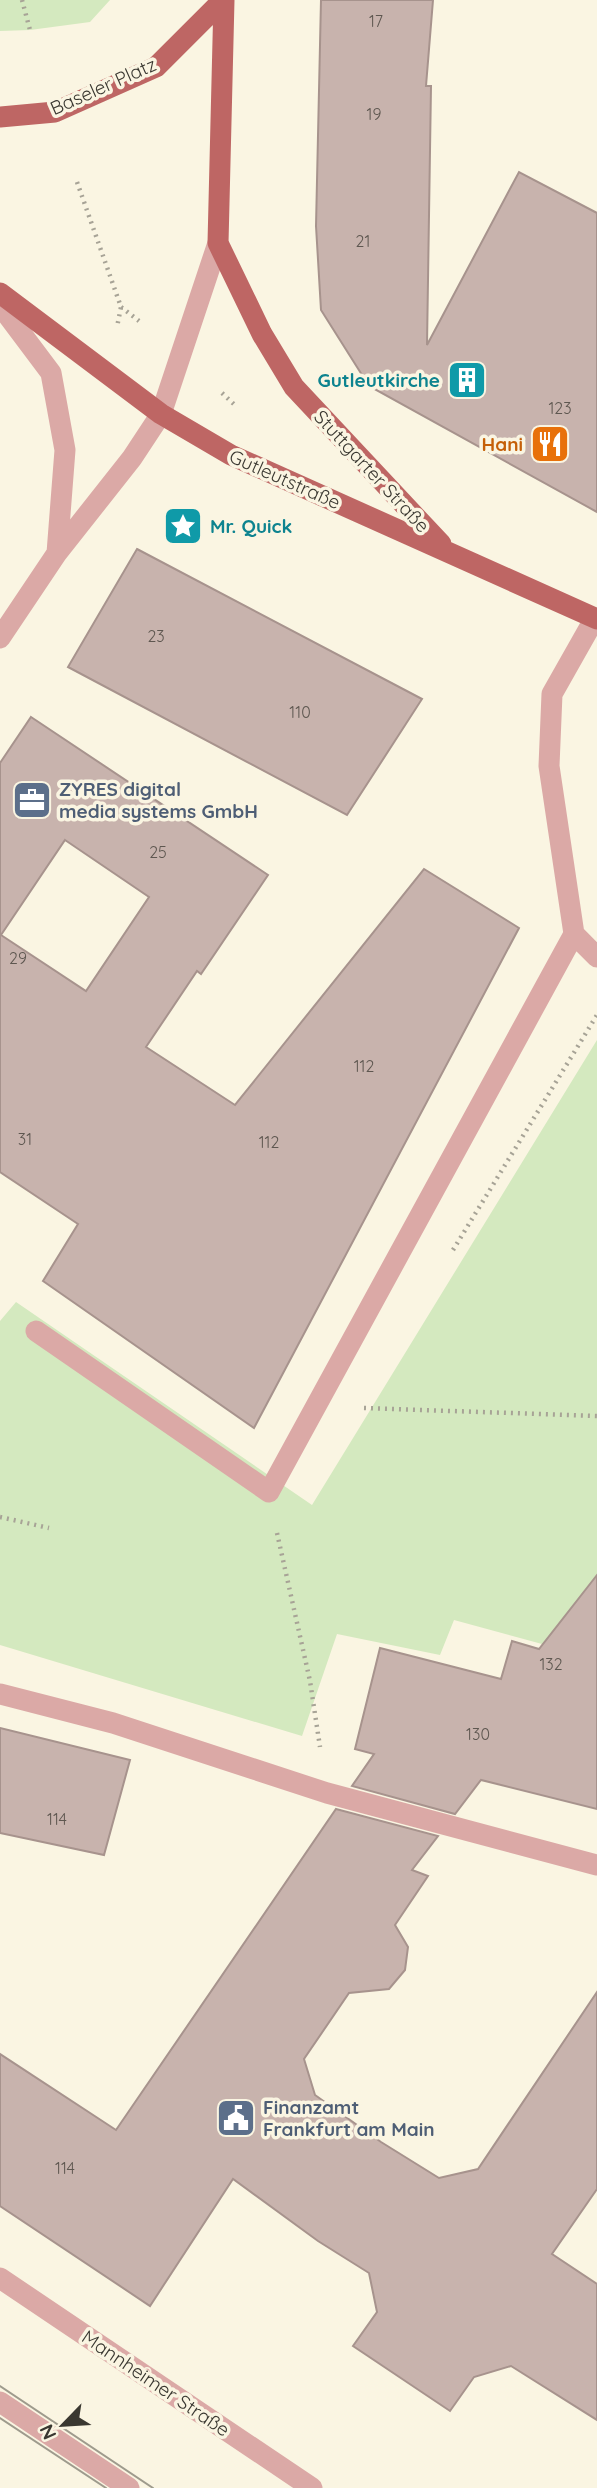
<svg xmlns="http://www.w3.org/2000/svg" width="597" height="2488" viewBox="0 0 597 2488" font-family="Quicksand,sans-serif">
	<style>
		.green { fill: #d4e9bf }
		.building { fill: #c8b3ad; stroke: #a7938d; stroke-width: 2; fill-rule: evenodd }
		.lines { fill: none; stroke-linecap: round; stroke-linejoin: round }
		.path { stroke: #a7a396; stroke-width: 4.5; stroke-dasharray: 2 5; stroke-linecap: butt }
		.minor { stroke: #dba9a6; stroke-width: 21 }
		.major { stroke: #be6664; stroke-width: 21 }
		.tram { stroke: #9e9b8d; stroke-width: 2 }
		.labels { text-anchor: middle; stroke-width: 7; stroke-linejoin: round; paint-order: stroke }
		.number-label { font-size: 16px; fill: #5e5750 }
		.street-label { font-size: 19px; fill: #3a3831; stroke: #faf5e2 }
		.culture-label { font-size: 19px; font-weight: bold; fill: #0d838f; stroke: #faf5e2; text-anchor: end }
		.food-label { font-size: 19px; font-weight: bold; fill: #c56008; stroke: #faf5e2; text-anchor: end }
		.service-label { font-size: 19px; font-weight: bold; fill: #4e5e75; stroke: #faf5e2; text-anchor: start }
	</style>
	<rect width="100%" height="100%" fill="#faf5e2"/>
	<path class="green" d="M0 0H110L90 22 30 30 0 31Z
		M597 1040V1659L454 1620 440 1655 337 1634 302 1736 0 1645V1321L16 1302 312 1505Z"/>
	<path class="building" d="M321 0H433L426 86H431L427 345 519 172 597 213V512L369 386 321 310 316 226Z
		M137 549 422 699 347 815 68 667Z
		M31 717 268 875 201 974 197 971 146 1047 235 1105 424 869 519 928 254 1428 43 1281 78 1224 0 1172V763ZM65 840 149 897 86 991 1 935Z
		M597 1575V1809L481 1780 455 1814 352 1786 374 1754 355 1749 380 1648 501 1679 512 1641 539 1649Z
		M0 1728 130 1760 104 1855 0 1833Z
		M336 1809 438 1836 412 1870 428 1876 395 1925 408 1947 405 1970 389 1989 349 1993 304 2059 315 2095 381 2142 439 2178 478 2169 597 1992V2189L552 2254 597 2284V2420L511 2366 474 2377 450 2411 353 2346 377 2312 369 2273 318 2241 233 2179 150 2306 0 2206V2054L116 2130Z"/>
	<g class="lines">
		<path class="path" d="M22 0 30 30
			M77 182 121 307 117 327
			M121 307 139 321
			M222 393 237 407
			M453 1250 597 1015
			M364 1408 597 1416
			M0 1517 49 1528
			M277 1533 310 1681 320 1747"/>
		<path class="minor" d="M0 305 51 373 65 450 57 553
			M595 618 552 694 549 766 574 934 597 957
			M0 638 57 553 132 458 161 414 218 243
			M36 1331 269 1492 574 934
			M0 1694 113 1723 327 1793 597 1865
			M0 2278 312 2488
			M0 2402 129 2488"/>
		<path class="major" d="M224 0 218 243 262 334 294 387 441 544
			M0 117 55 112 156 67 223 0
			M0 293 161 414 231 455 597 619"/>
		<path class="tram" d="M0 2386 153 2488
			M0 2418 106 2488"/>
	</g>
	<defs>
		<g id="building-square" transform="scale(2.0125)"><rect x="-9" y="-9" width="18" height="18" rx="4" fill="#0f9aa8" stroke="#faf5e2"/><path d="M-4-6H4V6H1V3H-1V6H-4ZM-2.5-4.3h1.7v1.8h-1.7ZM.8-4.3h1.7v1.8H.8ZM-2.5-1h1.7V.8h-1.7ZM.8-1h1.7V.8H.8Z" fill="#fff"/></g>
		<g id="restaurant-square" transform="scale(2.0125)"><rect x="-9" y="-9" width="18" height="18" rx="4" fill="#e8710a" stroke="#faf5e2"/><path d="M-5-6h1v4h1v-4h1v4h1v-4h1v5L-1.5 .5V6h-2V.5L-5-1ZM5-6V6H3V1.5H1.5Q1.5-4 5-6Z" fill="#fff"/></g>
		<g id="sight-square" transform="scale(2.0125)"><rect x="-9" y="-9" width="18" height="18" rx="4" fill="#0f9aa8" stroke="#faf5e2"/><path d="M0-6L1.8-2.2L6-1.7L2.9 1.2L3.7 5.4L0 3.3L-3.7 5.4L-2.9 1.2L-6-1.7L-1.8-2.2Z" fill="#fff"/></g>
		<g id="office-square" transform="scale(2.0125)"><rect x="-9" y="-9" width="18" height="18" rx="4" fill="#5c6f8a" stroke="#faf5e2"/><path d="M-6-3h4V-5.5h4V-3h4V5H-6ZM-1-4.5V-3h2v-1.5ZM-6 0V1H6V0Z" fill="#fff"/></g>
		<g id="civic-square" transform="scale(2.0125)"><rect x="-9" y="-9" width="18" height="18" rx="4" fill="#5c6f8a" stroke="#faf5e2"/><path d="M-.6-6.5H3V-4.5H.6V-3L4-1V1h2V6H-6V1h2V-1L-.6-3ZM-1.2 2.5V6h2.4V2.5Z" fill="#fff"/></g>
	</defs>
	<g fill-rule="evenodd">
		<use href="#building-square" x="467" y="380"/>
		<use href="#restaurant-square" x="550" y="444"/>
		<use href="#sight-square" x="183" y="526"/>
		<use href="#office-square" x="32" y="800"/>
		<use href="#civic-square" x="236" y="2118"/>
	</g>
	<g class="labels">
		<g class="number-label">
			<text x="376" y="27">17</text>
			<text x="374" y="120">19</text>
			<text x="363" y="247">21</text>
			<text x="560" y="414">123</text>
			<text x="156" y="642">23</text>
			<text x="300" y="718">110</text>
			<text x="158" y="858">25</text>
			<text x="18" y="964">29</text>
			<text x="364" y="1072">112</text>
			<text x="25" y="1145">31</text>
			<text x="269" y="1148">112</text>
			<text x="551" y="1670">132</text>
			<text x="478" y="1740">130</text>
			<text x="57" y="1825">114</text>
			<text x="65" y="2174">114</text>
		</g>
		<g class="street-label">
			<text transform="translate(103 86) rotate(-24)" y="7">Baseler Platz</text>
			<text transform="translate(372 471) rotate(47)" y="7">Stuttgarter Straße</text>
			<text transform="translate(285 479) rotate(24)" y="7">Gutleutstraße</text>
			<text transform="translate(156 2383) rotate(34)" y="7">Mannheimer Straße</text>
		</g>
		<g class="culture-label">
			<text x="440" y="387">Gutleutkirche</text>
			<text x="210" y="533" text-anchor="start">Mr. Quick</text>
		</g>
		<g class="food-label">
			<text x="523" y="451">Hani</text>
		</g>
		<g class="service-label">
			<text x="59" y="796">ZYRES digital<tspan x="59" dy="22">media systems GmbH</tspan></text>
			<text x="263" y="2114">Finanzamt<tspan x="263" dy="22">Frankfurt am Main</tspan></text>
		</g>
	</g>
	<g transform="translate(63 2425) rotate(245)" stroke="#faf5e2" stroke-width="5" paint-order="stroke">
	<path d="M0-5L12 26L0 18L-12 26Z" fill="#3a3831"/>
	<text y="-10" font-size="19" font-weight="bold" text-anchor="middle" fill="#3a3831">N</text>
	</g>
</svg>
